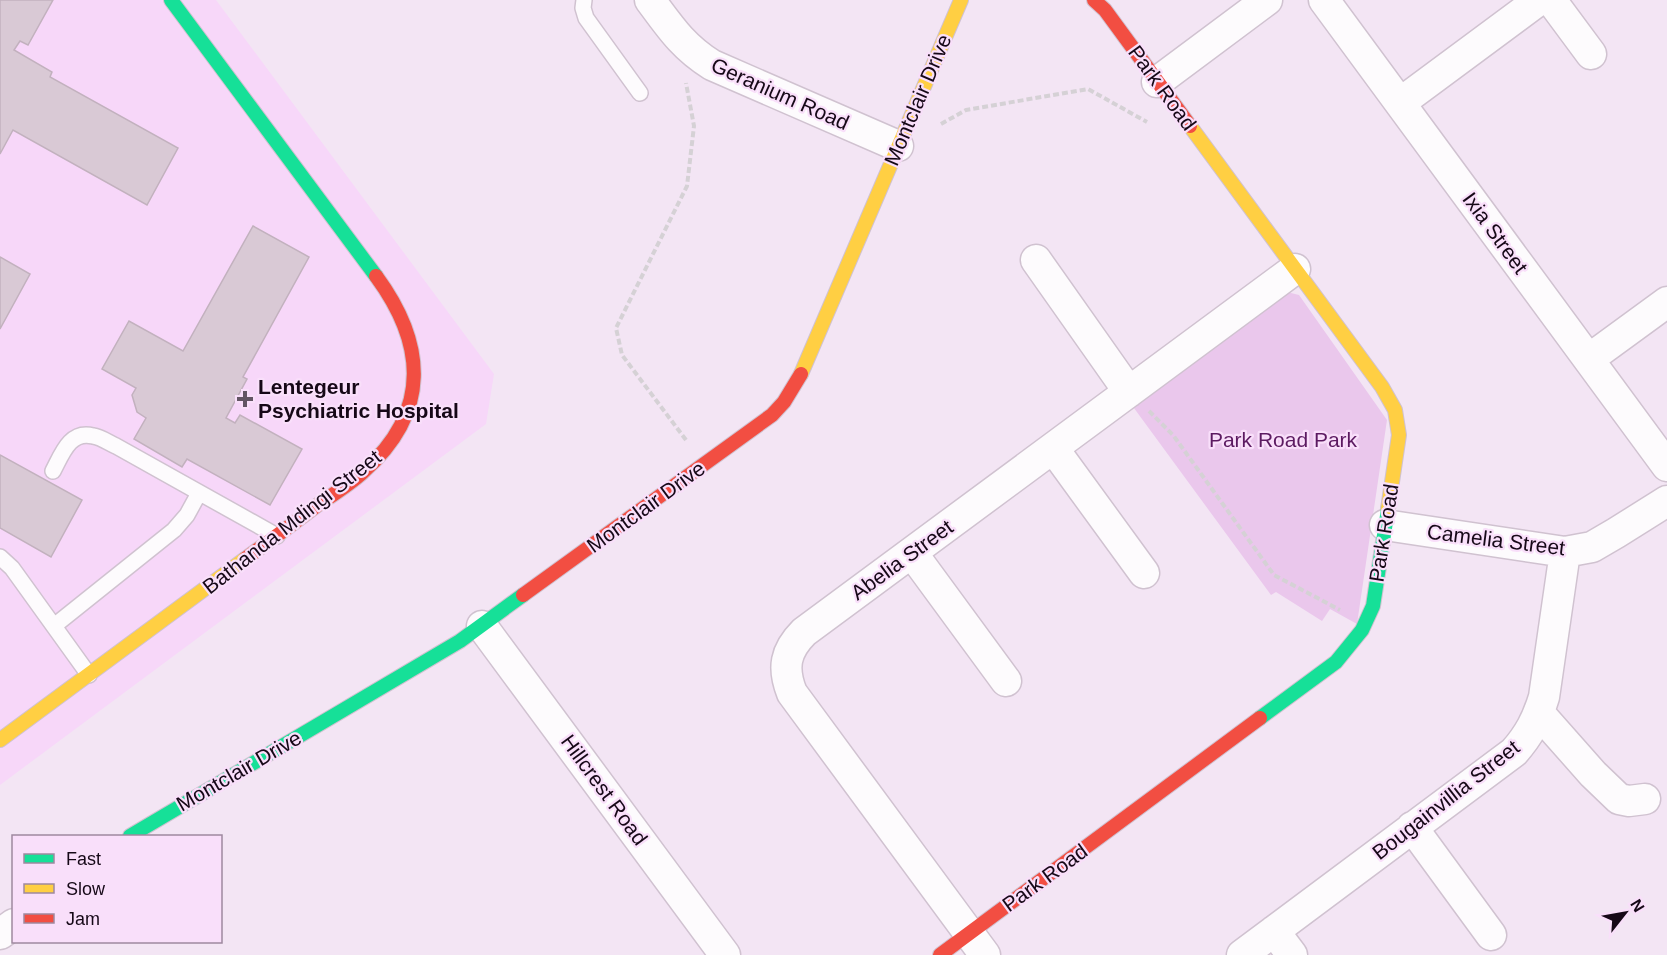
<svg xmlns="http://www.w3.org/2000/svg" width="1667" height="955" viewBox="0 0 1667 955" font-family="Helvetica,sans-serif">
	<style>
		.built { fill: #f7d7f9 }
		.green { fill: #eac7ec }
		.building { fill: #d9c9d5; stroke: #c2b1be; stroke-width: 1.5 }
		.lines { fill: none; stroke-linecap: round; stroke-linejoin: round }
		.lane-casing { stroke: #d0c2d0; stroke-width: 18 }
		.street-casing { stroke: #d0c2d0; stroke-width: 33 }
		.fast-casing { stroke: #d0c2d0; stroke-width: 16 }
		.slow-casing { stroke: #d0c2d0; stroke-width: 16 }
		.jam-casing { stroke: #d0c2d0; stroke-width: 16 }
		.path { stroke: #d5d1d5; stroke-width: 4; stroke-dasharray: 6 3; stroke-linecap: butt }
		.lane { stroke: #fdfbfd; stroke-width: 15 }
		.street { stroke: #fdfbfd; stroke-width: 30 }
		.fast { stroke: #16e098; stroke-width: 14 }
		.slow { stroke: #ffcf43; stroke-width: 14 }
		.jam { stroke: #f24e42; stroke-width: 14 }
		.poi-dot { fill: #635564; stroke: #f9dffa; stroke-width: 2 }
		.labels { text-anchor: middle; stroke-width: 4.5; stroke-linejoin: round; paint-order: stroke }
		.street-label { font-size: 21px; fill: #160817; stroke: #f9dffa }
		.poi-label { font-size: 21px; font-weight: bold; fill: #160817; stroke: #f9dffa; text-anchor: start }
		.park-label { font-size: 21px; fill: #5c1a61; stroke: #f9dffa }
	</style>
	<rect width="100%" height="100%" fill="#f3e5f4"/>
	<path class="built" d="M0 0H216L494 374 486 424 0 785Z"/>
	<path class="green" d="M1282 293H1291L1299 295 1387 420 1357 624 1330 609 1322 621 1276 592 1271 595 1131 404Z"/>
	<path class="building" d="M0 0H53L28 45 20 41 14 50 52 72 50 77 178 148 147 205 13 130 0 154Z
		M253 226 309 257 243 377 247 379 226 418 235 423 240 415 302 449 270 505 187 459 182 467 134 439 146 418 137 412 132 395 136 388 102 369 129 321 183 351Z
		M0 257 30 274 0 329Z
		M0 455 82 500 51 557 0 528Z"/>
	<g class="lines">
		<g class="lane-casing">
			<path id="lane" d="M584 0 583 8 586 18 640 93
				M53 471C62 454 70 430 93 436 101 437 109 443 116 446L277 536
				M0 557 12 568 89 675
				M54 626 174 530 187 515 199 493"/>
		</g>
		<g class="street-casing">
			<path id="street" d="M650 0C670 27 683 47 712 65L898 146
				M1324 0 1667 466
				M1551 0 1591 54
				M1157 82 1267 0
				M1400 103 1539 0
				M1036 260 1129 392
				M1589 359 1667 302
				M1053 448 1144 573
				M1385 525 1565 552 1592 547 1616 533 1667 501
				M912 553 1006 681
				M482 626 725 955
				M1539 713 1593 774 1619 799 1629 801 1645 799
				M1412 827 1491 935
				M1274 931 1292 955
				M0 934 14 924
				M985 955 792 693C782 668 785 651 804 632L1295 269
				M1242 955 1514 752C1529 735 1537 720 1544 697L1565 552"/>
		</g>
		<g class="fast-casing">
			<path id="fast" d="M171 0 376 276
				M1260 718 1336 662 1362 630 1373 606 1388 509
				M130 836 460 641 523 595"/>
		</g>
		<g class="slow-casing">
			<path id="slow" d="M1190 126 1382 387 1395 410 1399 435 1388 509
				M801 374 961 0
				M0 740 245 559"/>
		</g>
		<g class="jam-casing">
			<path id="jam" d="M1094 0 1105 10 1190 126
				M245 559C270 541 294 523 319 504 334 494 350 484 363 472 431 412 426 344 376 276
				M523 595 772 415 784 402 801 374
				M940 955 1260 718"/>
		</g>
		<path class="path" d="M941 124 966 110 1088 89 1147 122
			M1149 411 1173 435 1274 575 1340 610
			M686 440 622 355 616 328 687 186 694 126 686 83"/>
		<use href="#lane" class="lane"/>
		<use href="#street" class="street"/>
		<use href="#fast" class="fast"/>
		<use href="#slow" class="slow"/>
		<use href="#jam" class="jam"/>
	</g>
	<path class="poi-dot" d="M242 390h6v6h6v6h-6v6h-6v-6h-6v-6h6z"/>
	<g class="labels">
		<g class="street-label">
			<text transform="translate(1162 88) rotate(54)" y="7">Park Road</text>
			<text transform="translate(780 94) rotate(24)" y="7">Geranium Road</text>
			<text transform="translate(918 100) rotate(-67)" y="7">Montclair Drive</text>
			<text transform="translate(1495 233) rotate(54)" y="7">Ixia Street</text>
			<text transform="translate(646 507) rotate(-36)" y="7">Montclair Drive</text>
			<text transform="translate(292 522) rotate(-38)" y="7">Bathanda Mdingi Street</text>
			<text transform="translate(1384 533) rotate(-81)" y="7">Park Road</text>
			<text transform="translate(1496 540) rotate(7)" y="7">Camelia Street</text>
			<text transform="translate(902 560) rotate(-36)" y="7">Abelia Street</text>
			<text transform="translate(239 771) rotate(-30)" y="7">Montclair Drive</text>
			<text transform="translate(604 790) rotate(54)" y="7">Hillcrest Road</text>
			<text transform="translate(1446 800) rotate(-38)" y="7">Bougainvillia Street</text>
			<text transform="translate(1045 878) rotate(-36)" y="7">Park Road</text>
		</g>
		<g class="poi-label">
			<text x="258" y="394">Lentegeur<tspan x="258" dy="24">Psychiatric Hospital</tspan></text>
		</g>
		<g class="park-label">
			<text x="1283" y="447">Park Road Park</text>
		</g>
	</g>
	<rect x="12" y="835" width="210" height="108" fill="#f9dffa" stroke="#9e899f" stroke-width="1.5"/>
	<rect x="24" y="854" width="30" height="9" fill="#16e098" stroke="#9e899f" stroke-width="1.5"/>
	<text x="66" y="865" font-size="18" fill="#160817">Fast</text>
	<rect x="24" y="884" width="30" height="9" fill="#ffcf43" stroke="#9e899f" stroke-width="1.5"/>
	<text x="66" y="895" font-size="18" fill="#160817">Slow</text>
	<rect x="24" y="914" width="30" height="9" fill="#f24e42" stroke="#9e899f" stroke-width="1.5"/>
	<text x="66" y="925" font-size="18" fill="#160817">Jam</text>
	<g transform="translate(1625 913) rotate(59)" stroke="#f9dffa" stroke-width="4.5" paint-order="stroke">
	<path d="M0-4.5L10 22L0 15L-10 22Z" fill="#160817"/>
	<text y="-9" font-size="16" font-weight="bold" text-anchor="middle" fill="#160817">N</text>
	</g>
</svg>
